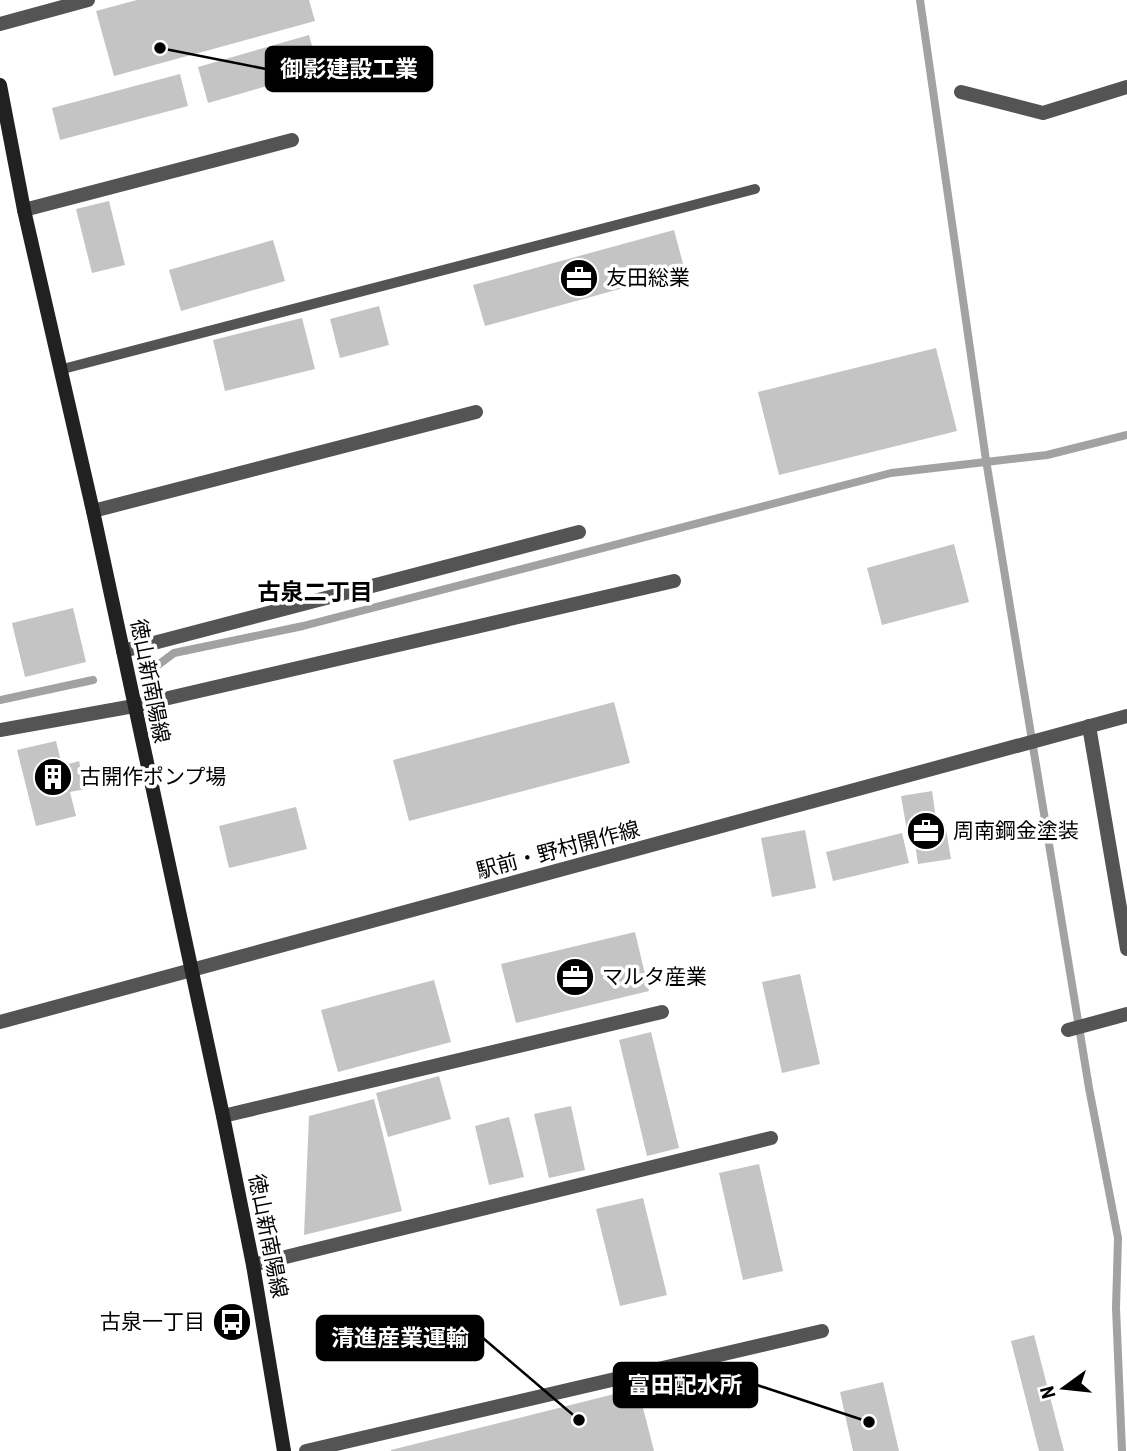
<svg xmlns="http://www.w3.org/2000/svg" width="1127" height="1451" viewBox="0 0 1127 1451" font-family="'Roboto Condensed','Noto Sans JP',sans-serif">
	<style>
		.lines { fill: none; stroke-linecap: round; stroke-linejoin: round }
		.stream { stroke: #a2a2a2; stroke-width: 8 }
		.building { fill: #c4c4c4 }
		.service { stroke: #545454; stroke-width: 10 }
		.minor { stroke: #545454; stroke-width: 14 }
		.tertiary { stroke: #545454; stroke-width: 14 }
		.secondary { stroke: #212121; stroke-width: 14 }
		.labels { text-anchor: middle; stroke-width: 7; stroke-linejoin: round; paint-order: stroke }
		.poi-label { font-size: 21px; fill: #000; stroke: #fff; text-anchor: start }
		.street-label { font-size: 21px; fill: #000; stroke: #fff }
		.neighbourhood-label { font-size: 23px; font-weight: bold; fill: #000; stroke: #fff }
		.leader { fill: none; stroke: #000; stroke-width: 2.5 }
		.callout-dot { fill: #000; stroke: #fff; stroke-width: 2.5 }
		.callout { fill: #000; stroke: #000; stroke-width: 2.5 }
		.callout-label { font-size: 23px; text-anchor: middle; font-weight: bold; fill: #fff }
	</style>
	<rect width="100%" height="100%" fill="#fff"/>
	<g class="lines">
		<path class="stream" d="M920 0 986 460 1089 1088 1118 1238 1116 1308 1122 1451
			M154 668 174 653 303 626 891 473 1047 455 1127 435
			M0 700 93 680"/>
	</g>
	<path class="building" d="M137 0H309L315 21 114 76 96 11Z
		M309 35 319 71 208 103 198 67Z
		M180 74 188 106 60 140 52 108Z
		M109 201 125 265 92 273 76 209Z
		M674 230 685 271 485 326 473 285Z
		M273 240 285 281 181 311 169 270Z
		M379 306 389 345 340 358 330 319Z
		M302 318 315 369 225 391 213 340Z
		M936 348 957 431 779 475 758 392Z
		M954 544 969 602 882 625 867 568Z
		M73 608 86 662 25 677 12 623Z
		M614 702 630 763 409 821 393 760Z
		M56 741 62 766 79 761 86 789 70 792 76 816 36 826 17 750Z
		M932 791 937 825 945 824 951 859 918 864 914 836 908 837 901 796Z
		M296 807 307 849 229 868 219 826Z
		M805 830 816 888 772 897 761 838Z
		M902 833 909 863 833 881 826 852Z
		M635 932 649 991 516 1023 501 964Z
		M800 974 820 1064 782 1073 762 982Z
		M434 980 451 1042 338 1072 321 1010Z
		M651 1032 679 1148 647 1156 619 1040Z
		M439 1076 451 1119 388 1137 376 1093Z
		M374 1099 402 1211 304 1235 309 1116Z
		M571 1106 585 1170 549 1178 534 1114Z
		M509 1117 524 1177 489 1185 475 1126Z
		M759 1164 783 1271 743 1280 719 1173Z
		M643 1198 667 1295 620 1306 596 1209Z
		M1034 1335 1064 1451H1039L1011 1341Z
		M883 1382 899 1451H853L840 1392Z
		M638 1388 654 1451H391V1450Z"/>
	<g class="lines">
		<path class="service" d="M59 370 755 189"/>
		<path class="minor" d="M0 24 88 0
			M961 92 1043 113 1127 87
			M24 210 292 140
			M93 511 476 412
			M123 651 579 532
			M1089 726 1127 949
			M0 730 134 706 674 581
			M1068 1030 1127 1014
			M223 1116 662 1012
			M253 1265 771 1138
			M306 1451 822 1331"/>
		<path class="tertiary" d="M0 1022 1127 716"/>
		<path class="secondary" d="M0 85 24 210 93 511 223 1116 253 1265 284 1451"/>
	</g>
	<defs>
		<g id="office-disc" transform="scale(2.0125)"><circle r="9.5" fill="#000" stroke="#fff"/><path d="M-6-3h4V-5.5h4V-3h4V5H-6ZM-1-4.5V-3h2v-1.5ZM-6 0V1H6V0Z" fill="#fff"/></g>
		<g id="building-disc" transform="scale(2.0125)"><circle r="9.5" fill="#000" stroke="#fff"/><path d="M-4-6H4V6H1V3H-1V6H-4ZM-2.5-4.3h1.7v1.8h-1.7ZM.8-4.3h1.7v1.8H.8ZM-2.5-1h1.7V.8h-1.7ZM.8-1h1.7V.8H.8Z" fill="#fff"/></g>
		<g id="bus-disc" transform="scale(2.0125)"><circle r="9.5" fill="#000" stroke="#fff"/><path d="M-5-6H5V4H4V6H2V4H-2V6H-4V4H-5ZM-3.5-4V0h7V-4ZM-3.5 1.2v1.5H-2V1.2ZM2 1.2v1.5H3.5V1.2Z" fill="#fff"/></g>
	</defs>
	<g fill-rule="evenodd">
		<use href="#office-disc" x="579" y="278"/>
		<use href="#building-disc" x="53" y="777"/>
		<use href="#office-disc" x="926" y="831"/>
		<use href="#office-disc" x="575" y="977"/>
		<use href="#bus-disc" x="232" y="1322"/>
	</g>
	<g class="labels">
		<g class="poi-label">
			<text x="606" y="285">友田総業</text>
			<text x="80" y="784">古開作ポンプ場</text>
			<text x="953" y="838">周南鋼金塗装</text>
			<text x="602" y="984">マルタ産業</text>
			<text x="205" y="1329" text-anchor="end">古泉一丁目</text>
		</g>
		<g class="street-label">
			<text transform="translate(150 681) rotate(79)" y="7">徳山新南陽線</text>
			<text transform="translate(558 850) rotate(-15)" y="7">駅前・野村開作線</text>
			<text transform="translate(268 1236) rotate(79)" y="7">徳山新南陽線</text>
		</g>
		<g class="neighbourhood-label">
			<text x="315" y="600">古泉二丁目</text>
		</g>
	</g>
	<path class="leader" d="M160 48L266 69M579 1420L483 1338M869 1422L757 1385"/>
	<g class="callout-dot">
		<circle cx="160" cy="48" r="7"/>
		<circle cx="579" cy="1420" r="7"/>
		<circle cx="869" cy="1422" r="7"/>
	</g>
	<g class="callout">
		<rect x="266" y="47" width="166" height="44" rx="7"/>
		<rect x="317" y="1316" width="166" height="44" rx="7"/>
		<rect x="614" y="1363" width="143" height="44" rx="7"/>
	</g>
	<g class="callout-label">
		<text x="349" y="77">御影建設工業</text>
		<text x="400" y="1346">清進産業運輸</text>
		<text x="685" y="1393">富田配水所</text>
	</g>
	<g transform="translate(1064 1388) rotate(255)" stroke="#ffffff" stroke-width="5" paint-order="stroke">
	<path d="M0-5L12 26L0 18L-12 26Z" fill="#000000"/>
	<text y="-10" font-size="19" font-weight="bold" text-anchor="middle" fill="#000000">N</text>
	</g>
</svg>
